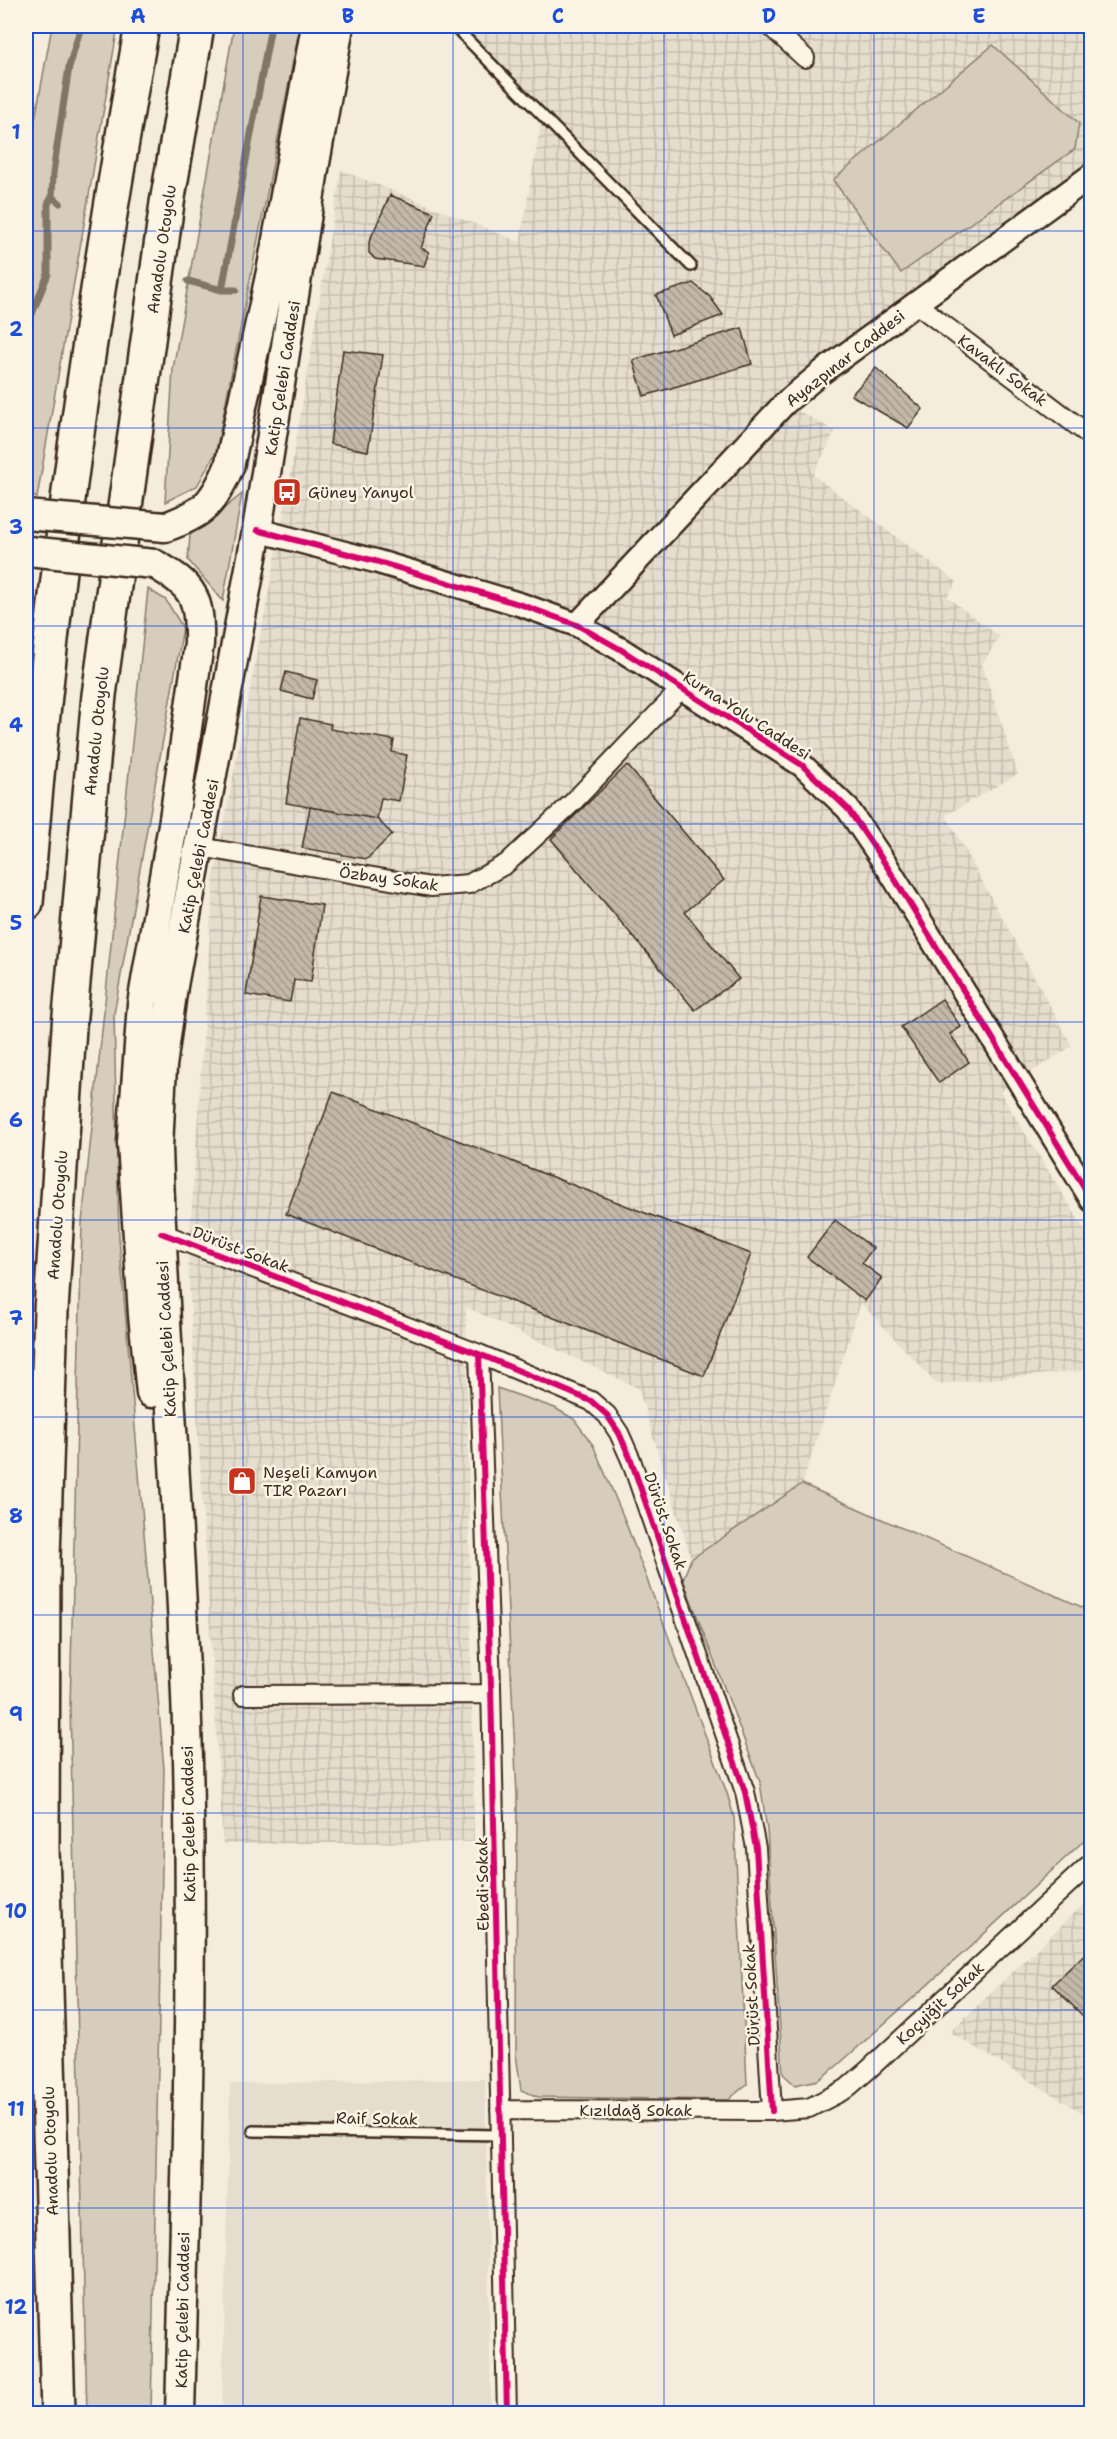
<svg xmlns="http://www.w3.org/2000/svg" width="1117" height="2439" viewBox="0 0 1117 2439" font-family="'Shantell Sans',sans-serif">
	<style>
		.built { fill: #e5ddce }
		.industrial { fill: url(#industrial-grid) }
		.green { fill: #d6cdbd; stroke: #887c6e; stroke-width: 1.5 }
		.lines { fill: none; stroke-linecap: round; stroke-linejoin: round }
		.stream { stroke: #817466; stroke-width: 7 }
		.building { fill: url(#building-back-hatch); stroke: #3b2a1e; stroke-width: 1.5 }
		.service-casing { stroke: #3b2a1e; stroke-width: 14 }
		.minor-casing { stroke: #3b2a1e; stroke-width: 22 }
		.tertiary-casing { stroke: #3b2a1e; stroke-width: 27 }
		.primary-casing { stroke: #3b2a1e; stroke-width: 33 }
		.motorway-casing { stroke: #3b2a1e; stroke-width: 38 }
		.service { stroke: #fcf5e5; stroke-width: 9 }
		.minor { stroke: #fcf5e5; stroke-width: 18 }
		.tertiary { stroke: #fcf5e5; stroke-width: 22 }
		.primary { stroke: #fcf5e5; stroke-width: 28 }
		.motorway { stroke: #fcf5e5; stroke-width: 33 }
		.primary-bridge-casing { stroke: #3b2a1e; stroke-width: 33; stroke-linecap: butt }
		.primary-bridge { stroke: #fcf5e5; stroke-width: 28 }
		.cycleway-casing { stroke: #fcf5e5; stroke-width: 10 }
		.cycleway { stroke: #d6006c; stroke-width: 6 }
		.grid { fill: none; stroke: #1d4ed8; stroke-width: 1.5; stroke-opacity: 0.55 }
		.labels { text-anchor: middle; stroke-width: 5; stroke-linejoin: round; paint-order: stroke }
		.street-label { font-size: 16px; fill: #3b2a1e; stroke: #fcf5e5 }
		.poi-label { font-size: 16px; fill: #3b2a1e; stroke: #fcf5e5; text-anchor: start }
		.neatline { fill: none; stroke: #1d4ed8; stroke-width: 2 }
		.grid-label { font-size: 20px; text-anchor: middle; font-weight: bold; fill: #1d4ed8 }
	</style>
	<defs>
		<pattern id="industrial-grid" width="8" height="8" patternUnits="userSpaceOnUse" patternTransform="scale(1.5)"><rect width="8" height="8" fill="#e5ddce"/><path d="M0 4h8M4 0v8" fill="none" stroke="#c5beb0"/></pattern>
		<pattern id="building-back-hatch" width="6" height="6" patternUnits="userSpaceOnUse" patternTransform="scale(1.5)"><rect width="6" height="6" fill="#c3b9aa"/><path d="M-1 5l2 2M0 0l6 6M5-1l2 2" fill="none" stroke="#a0978a"/></pattern>
	</defs>
	<rect width="100%" height="100%" fill="#f4eddd"/>
	<filter id="ink" filterUnits="userSpaceOnUse"><feTurbulence type="fractalNoise" baseFrequency=".0167" numOctaves="2"/><feDisplacementMap in="SourceGraphic" scale="12" xChannelSelector="R" yChannelSelector="G"/><feConvolveMatrix kernelMatrix="1 2 1 2 8 2 1 2 1" color-interpolation-filters="sRGB"/></filter>
	<g filter="url(#ink)">
		<path class="built" d="M485 2079 491 2413 222 2414 230 2084Z"/>
		<path class="industrial" d="M446 26H1091V165L777 399 835 431 813 475 957 582 947 597 1000 637 982 664 1018 774 946 815 1072 1046 1000 1092 1091 1240V1370L937 1384 861 1303 800 1491 691 1558 638 1388 466 1307 474 1842 223 1844 188 1264 214 876 286 502 341 170 520 242 542 118Z
			M1091 1897V2118L950 2032Z"/>
		<path class="green" d="M52 26H118L37 498 26 493V169Z
			M234 26H300L216 452 197 486 165 502 173 369Z
			M993 45 1079 123 1075 149 901 273 833 180Z
			M242 494 223 601 188 560 190 535Z
			M148 589 166 600 183 628 114 1014 119 1238 164 1769 151 2413 87 2414 70 1707 82 1223Z
			M497 1388 555 1408 574 1419 593 1445 624 1518 727 1793 734 1817 747 2084 728 2100 538 2097 521 2090 516 2054 517 1795Z
			M802 1484 1091 1611 1092 1833 970 1947 838 2065 818 2080 795 2085 783 2074 767 1830 760 1782 683 1579 691 1559Z"/>
		<g class="lines">
			<path class="stream" d="M52 197 60 203
				M188 281 222 290H236
				M222 290 271 26
				M26 329 48 274V204L52 197 53 173 69 67 81 26"/>
		</g>
		<path class="building" d="M390 195 434 213 421 248 429 252 424 266 375 259 369 253V242Z
			M693 283 710 297 723 315 671 335 656 295Z
			M742 328 752 364 644 396 633 360Z
			M343 350 383 355 368 451 330 444Z
			M876 368 923 409 908 428 851 395Z
			M286 672 317 680 312 699 281 691Z
			M300 718 331 724 330 729 394 740 392 752 407 755 399 801 381 798 377 819 286 803Z
			M627 765 724 880 685 912 739 979 695 1010 551 839Z
			M310 807 377 819 392 834 367 859 302 848Z
			M261 896 322 905 311 982 294 980 290 1002 246 995Z
			M942 999 961 1027 950 1034 969 1062 939 1083 901 1027Z
			M333 1092 751 1254 704 1376 286 1214Z
			M835 1220 873 1248 862 1263 882 1278 865 1301 807 1257Z
			M1092 1947V2025L1052 1985Z"/>
		<g class="lines">
			<g class="service-casing">
				<path id="service" d="M454 26 691 266
					M253 2131 501 2135"/>
			</g>
			<g class="minor-casing">
				<path id="minor" d="M770 26 805 58
					M915 303 1092 437
					M200 847 431 887 469 884 506 864 573 802 682 688
					M161 1233 479 1354 591 1401 607 1415 619 1433 631 1460 745 1792 756 1848 772 2111
					M479 1354 491 1686 507 2414
					M243 1695 491 1694
					M500 2110 772 2111 809 2108 846 2089 868 2070 1092 1862"/>
			</g>
			<g class="tertiary-casing">
				<path id="tertiary" d="M257 530 375 561 522 605 577 625 620 649 802 765 848 809 888 868 1092 1200
					M577 625 785 403 822 372 1092 175"/>
			</g>
			<g class="primary-casing">
				<path id="primary" d="M165 527C203 514 213 504 229 467L272 267 316 26
					M151 1393 143 1315 132 1143 142 1004 174 819 199 644C200 599 195 586 154 564
					M180 2414C186 2174 195 1934 186 1695 179 1513 164 1331 158 1148L162 1066 173 986 257 530 314 169 339 26"/>
			</g>
			<g class="motorway-casing">
				<path id="motorway" d="M26 903C32 831 38 758 46 686 69 465 103 245 142 26
					M58 2414 42 1848 43 1557 51 1310 69 1027 99 695 167 203 197 26"/>
			</g>
			<use href="#service" class="service"/>
			<use href="#minor" class="minor"/>
			<use href="#tertiary" class="tertiary"/>
			<use href="#primary" class="primary"/>
			<use href="#motorway" class="motorway"/>
			<g class="primary-bridge-casing">
				<path id="primary-bridge" d="M26 515 165 527
					M28 551 154 564"/>
			</g>
			<use href="#primary-bridge" class="primary-bridge"/>
			<g class="cycleway-casing">
				<path id="cycleway" d="M257 530 375 561 522 605 577 625 620 649 802 765 848 809 888 868 1092 1200
					M161 1233 479 1354 591 1401 607 1415 619 1433 631 1460 745 1792 756 1848 772 2111
					M479 1354 491 1686 507 2414"/>
			</g>
			<use href="#cycleway" class="cycleway"/>
		</g>
	</g>
	<path class="grid" d="M243 26V2414M453 26V2414M664 26V2414M874 26V2414M26 231H1092M26 428H1092M26 626H1092M26 824H1092M26 1022H1092M26 1220H1092M26 1417H1092M26 1615H1092M26 1813H1092M26 2010H1092M26 2208H1092"/>
	<defs>
		<g id="bus-square" transform="scale(1.5)"><rect x="-9" y="-9" width="18" height="18" rx="4" fill="#c8321e" stroke="#fcf5e5"/><path d="M-5-6H5V4H4V6H2V4H-2V6H-4V4H-5ZM-3.5-4V0h7V-4ZM-3.5 1.2v1.5H-2V1.2ZM2 1.2v1.5H3.5V1.2Z" fill="#fff"/></g>
		<g id="shop-square" transform="scale(1.5)"><rect x="-9" y="-9" width="18" height="18" rx="4" fill="#c8321e" stroke="#fcf5e5"/><path d="M-5-2.5h2.3a2.7 3.5 0 0 1 5.4 0H5L5.5 6h-11ZM-1.5-2.5h3a1.5 2.3 0 0 0-3 0Z" fill="#fff"/></g>
	</defs>
	<g fill-rule="evenodd">
		<use href="#bus-square" x="287" y="492"/>
		<use href="#shop-square" x="242" y="1481"/>
	</g>
	<g class="labels">
		<g class="street-label">
			<text transform="translate(161 249) rotate(-82)" y="6">Anadolu Otoyolu</text>
			<text transform="translate(845 358) rotate(-38)" y="6">Ayazpınar Caddesi</text>
			<text transform="translate(1003 370) rotate(37)" y="6">Kavaklı Sokak</text>
			<text transform="translate(282 378) rotate(-81)" y="6">Katip Çelebi Caddesi</text>
			<text transform="translate(747 715) rotate(33)" y="6">Kurna Yolu Caddesi</text>
			<text transform="translate(96 731) rotate(-84)" y="6">Anadolu Otoyolu</text>
			<text transform="translate(198 856) rotate(-79)" y="6">Katip Çelebi Caddesi</text>
			<text transform="translate(389 878) rotate(8)" y="6">Özbay Sokak</text>
			<text transform="translate(57 1215) rotate(-86)" y="6">Anadolu Otoyolu</text>
			<text transform="translate(241 1249) rotate(21)" y="6">Dürüst Sokak</text>
			<text transform="translate(166 1339) rotate(-93)" y="6">Katip Çelebi Caddesi</text>
			<text transform="translate(666 1521) rotate(71)" y="6">Dürüst Sokak</text>
			<text transform="translate(188 1824) rotate(-91)" y="6">Katip Çelebi Caddesi</text>
			<text transform="translate(482 1884) rotate(-91)" y="6">Ebedi Sokak</text>
			<text transform="translate(751 1995) rotate(-93)" y="6">Dürüst Sokak</text>
			<text transform="translate(940 2003) rotate(-43)" y="6">Koçyiğit Sokak</text>
			<text x="636" y="2116">Kızıldağ Sokak</text>
			<text transform="translate(377 2118) rotate(1)" y="6">Raif Sokak</text>
			<text transform="translate(50 2151) rotate(-92)" y="6">Anadolu Otoyolu</text>
			<text transform="translate(182 2310) rotate(-89)" y="6">Katip Çelebi Caddesi</text>
		</g>
		<g class="poi-label">
			<text x="308" y="498">Güney Yanyol</text>
			<text x="263" y="1478">Neşeli Kamyon<tspan x="263" dy="18">TIR Pazarı</tspan></text>
		</g>
	</g>
	<rect width="1117" height="2439" fill="none" stroke="#fcf5e5" stroke-width="66"/>
	<rect x="33" y="33" width="1051" height="2373" class="neatline"/>
	<g class="grid-label">
		<text x="138" y="23">A</text>
		<text x="348" y="23">B</text>
		<text x="558" y="23">C</text>
		<text x="769" y="23">D</text>
		<text x="979" y="23">E</text>
		<text x="16" y="139">1</text>
		<text x="16" y="336">2</text>
		<text x="16" y="534">3</text>
		<text x="16" y="732">4</text>
		<text x="16" y="930">5</text>
		<text x="16" y="1127">6</text>
		<text x="16" y="1325">7</text>
		<text x="16" y="1523">8</text>
		<text x="16" y="1721">9</text>
		<text x="16" y="1918">10</text>
		<text x="16" y="2116">11</text>
		<text x="16" y="2314">12</text>
	</g>
</svg>
